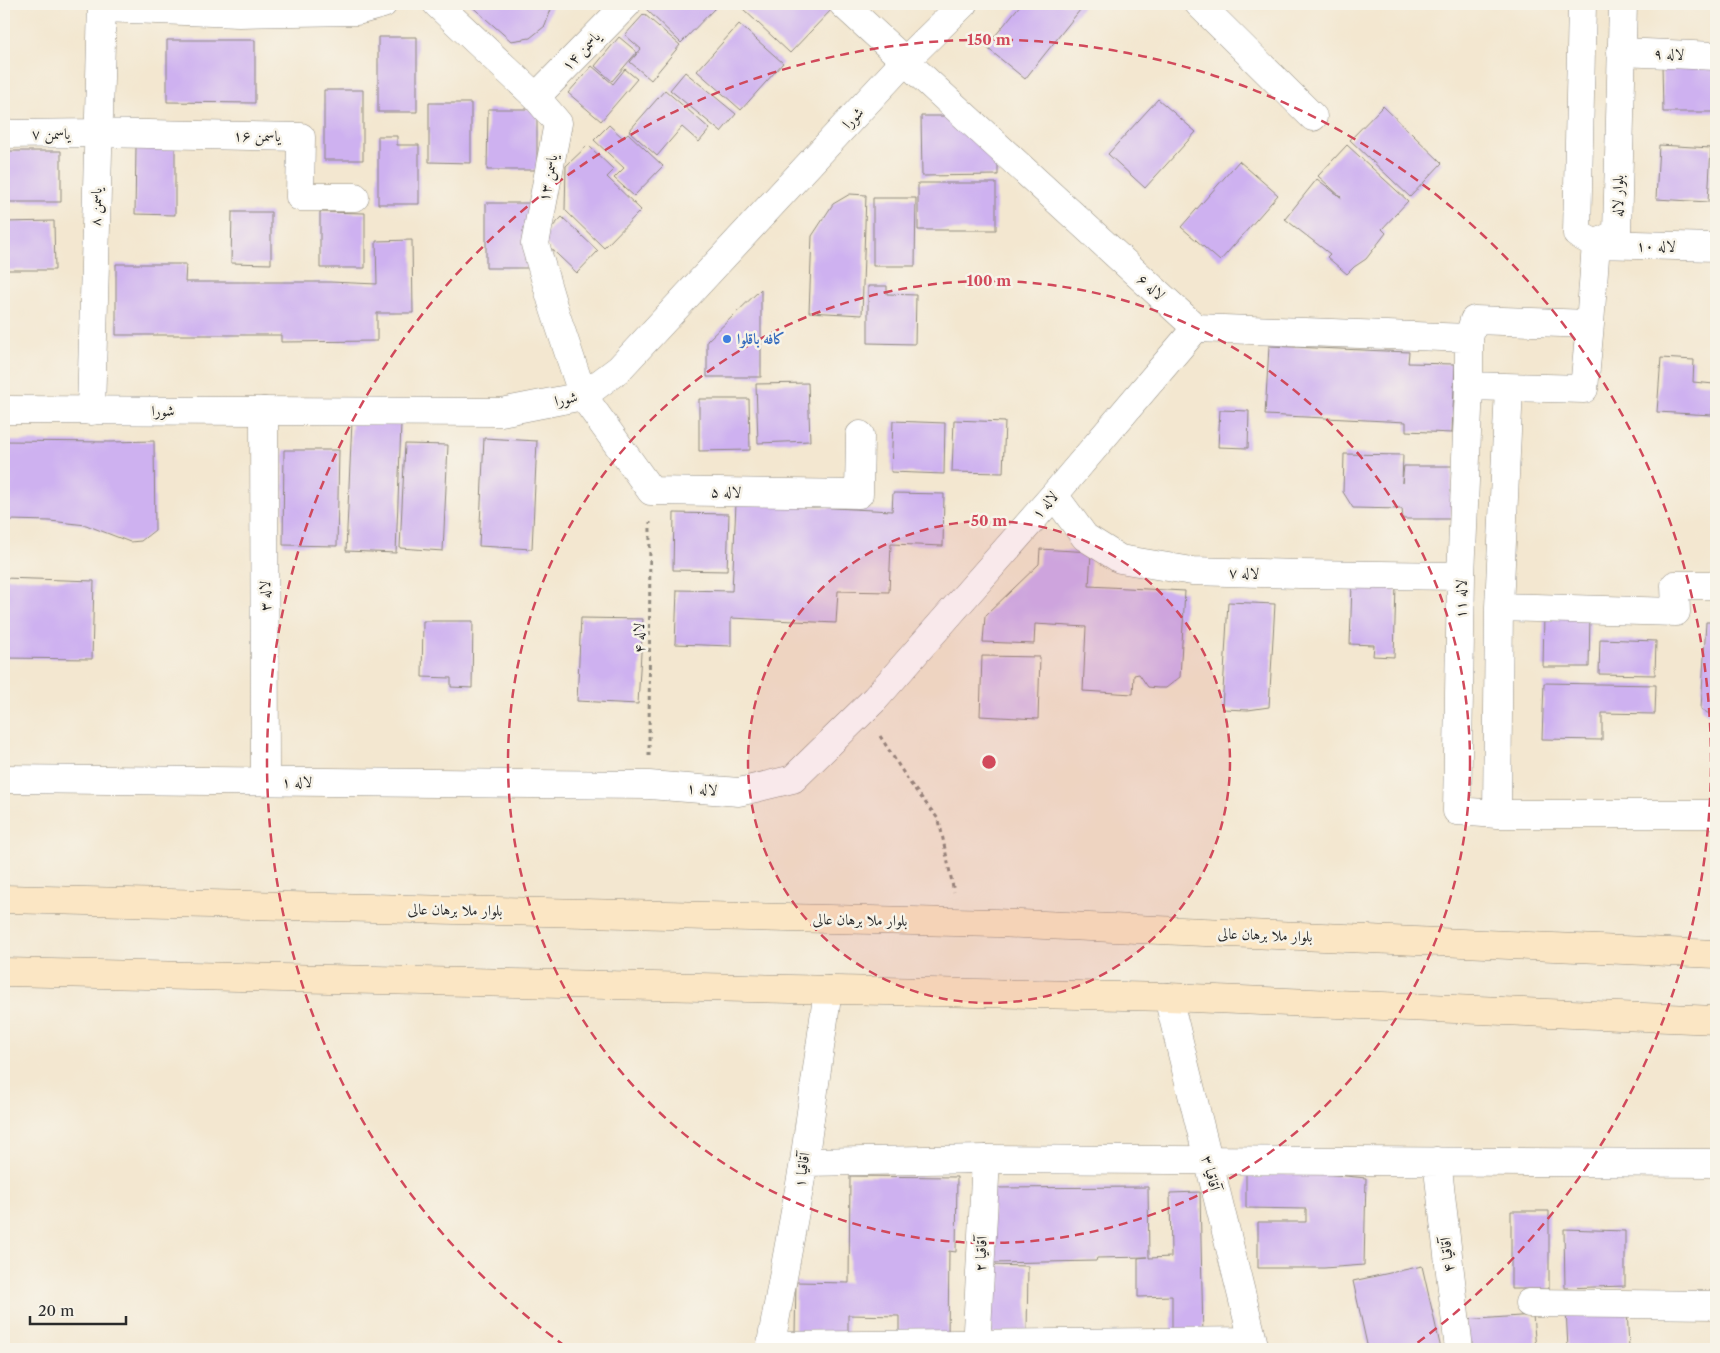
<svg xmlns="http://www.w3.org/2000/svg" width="1720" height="1353" viewBox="0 0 1720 1353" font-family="'Libre Caslon Text',Amiri,serif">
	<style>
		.building { fill: #ceb1f0 }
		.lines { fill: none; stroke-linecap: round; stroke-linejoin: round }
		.minor-casing { stroke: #8f897e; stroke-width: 29 }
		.tertiary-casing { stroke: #8f897e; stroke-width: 29 }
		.secondary-casing { stroke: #8f897e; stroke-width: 29 }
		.path { stroke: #8f897e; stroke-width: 3; stroke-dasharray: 4 4; stroke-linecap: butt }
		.minor { stroke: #fff; stroke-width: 28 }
		.tertiary { stroke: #fff; stroke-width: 28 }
		.secondary { stroke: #fbe6c4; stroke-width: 28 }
		.ring { fill: none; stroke: #d1495b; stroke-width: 2.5; stroke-dasharray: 9 6 }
		.shop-dot { fill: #3f7fe0; stroke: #f7f3e8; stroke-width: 2 }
		.labels { text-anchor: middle; stroke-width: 5; stroke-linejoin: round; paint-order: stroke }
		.street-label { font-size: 15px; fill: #2b2b2b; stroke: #f7f3e8 }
		.shop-label { font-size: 15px; font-weight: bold; fill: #366cbe; stroke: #f7f3e8; text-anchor: start }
		.centre { fill: #d1495b; stroke: #f7f3e8; stroke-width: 2.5 }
		.ring-label { font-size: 15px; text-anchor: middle; font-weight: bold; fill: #d1495b; stroke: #f7f3e8; stroke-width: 5; stroke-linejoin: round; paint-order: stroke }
	</style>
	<rect width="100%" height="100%" fill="#f7f3e8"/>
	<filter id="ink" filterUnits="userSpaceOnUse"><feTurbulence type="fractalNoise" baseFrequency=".02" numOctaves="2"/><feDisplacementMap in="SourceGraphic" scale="10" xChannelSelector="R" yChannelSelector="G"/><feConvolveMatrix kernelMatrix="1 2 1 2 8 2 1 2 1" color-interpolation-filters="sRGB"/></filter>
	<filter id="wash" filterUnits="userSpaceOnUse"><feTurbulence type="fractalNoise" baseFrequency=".0096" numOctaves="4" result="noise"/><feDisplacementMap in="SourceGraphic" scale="20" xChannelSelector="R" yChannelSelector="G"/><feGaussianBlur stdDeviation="1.12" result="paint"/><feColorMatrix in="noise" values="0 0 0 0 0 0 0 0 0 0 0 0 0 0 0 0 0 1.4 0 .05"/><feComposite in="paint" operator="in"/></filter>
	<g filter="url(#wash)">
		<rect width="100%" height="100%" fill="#f3e7d0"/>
		<g id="blocks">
			<path class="building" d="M469 4H553L545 26 530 38 511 41Z
				M650 4H713L716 7 681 43 645 8Z
				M747 4H826L832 9 790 53 742 8Z
				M1021 4H1081L1084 5 1025 79 986 47Z
				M644 14 680 45 651 80 630 62 641 49 625 35Z
				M739 24 783 63 741 110 697 71Z
				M378 37H417V112H378Z
				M619 37 637 52 612 81 595 66Z
				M167 40H255V103L167 102Z
				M1662 64H1716V112H1663Z
				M592 66 613 84 625 69 637 79 601 121 568 93Z
				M685 72 736 114 721 132 670 90Z
				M324 90H363V160H324Z
				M665 90 710 129 699 142 682 127 657 156 629 131Z
				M1158 99 1196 132 1145 188 1108 154Z
				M429 103H471V163L429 162Z
				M1383 106 1442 163 1410 197 1350 140Z
				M488 109H537V170H487Z
				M921 116H953L998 159V175L922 176Z
				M609 125 623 138 628 133 663 166 634 196 614 178 624 168 594 140Z
				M378 136H397V145H419V204H378Z
				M588 145 614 170 607 177 641 210 604 248 565 210 566 166Z
				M1347 145 1408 201 1382 229 1386 233 1366 259 1354 267 1347 274 1327 257 1330 254 1285 219 1317 179 1342 198 1318 176Z
				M1659 145 1711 148 1708 202 1656 199Z
				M136 147H175V215L135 214Z
				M4 151H61V202H4Z
				M1239 161 1278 195 1220 261 1181 227Z
				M1715 175H1716V201H1713Z
				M918 183H996V230H918Z
				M850 194 866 195 862 315 809 312 812 236 833 204Z
				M873 198H916L915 266H873Z
				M486 203H530L529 268H486Z
				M232 212H271V264L231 263Z
				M320 212 365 213V268H320Z
				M562 217 598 251 577 273 541 239Z
				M54 221 55 270H4V222Z
				M412 240 413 313H377V341L281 342V335H116V264H186L185 282H330L377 284 376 241Z
				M868 286H887V294L916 295 915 344 868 343Z
				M761 289V377H707V341Z
				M1269 346 1409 352 1408 363 1455 364 1452 433 1406 431V422L1265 415Z
				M1661 358 1694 360 1693 382 1714 384 1712 415 1657 412Z
				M808 383 810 441 758 443 756 384Z
				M699 399H749L750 450 699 451Z
				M1220 410 1249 411 1248 448 1218 447Z
				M954 420 1005 422 1003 473 952 472Z
				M352 421 401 424 396 553 346 551Z
				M893 421 945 423 944 474 891 472Z
				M484 438 537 441 532 549 479 546Z
				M4 441 111 442 154 441 155 530 141 541 130 542 86 525 50 521 10 520 7 524H4Z
				M405 444 448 445 443 551 400 548Z
				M284 450H339L337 546 283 545Z
				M1344 454 1403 455 1402 483 1404 466H1452L1451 519H1403L1402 509 1353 508 1343 492Z
				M893 493 944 494 943 546 891 544 889 592 838 591 836 623 731 618V646L675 644 677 590 732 591 736 503 892 511Z
				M674 513 729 514 727 571 673 570Z
				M1040 549 1091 552 1089 586 1185 591 1180 677 1166 688H1158L1148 687 1139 674 1134 675 1133 694 1083 691 1086 627 1035 624 1034 644 983 642 985 616 1039 564Z
				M4 578 94 581 92 659 4 658Z
				M1352 584 1396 585 1394 657 1373 656 1374 645 1350 644Z
				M1228 602 1275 604 1269 707 1248 710 1222 709Z
				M1544 614 1590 615 1589 667H1543Z
				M581 618 643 619 638 704 577 701Z
				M423 621H473L472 688 451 687V678L422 677Z
				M1706 622H1716V718L1701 709Z
				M1600 639 1656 641 1655 675 1599 674Z
				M982 656 1040 657 1038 719 980 716Z
				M1544 683 1656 685 1655 714 1602 713V740L1542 739Z
				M1246 1174H1325L1366 1178 1364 1265 1324 1268H1258V1222H1306V1209L1246 1208Z
				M850 1176 957 1177 956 1252 949 1251 948 1337 899 1336V1316L848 1315V1333H795L796 1282 849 1283Z
				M1148 1187 1149 1258 1171 1257 1170 1193 1200 1192 1203 1337 1172 1338V1296L1138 1297V1258L1147 1257 1097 1258 1096 1261 993 1263 992 1188Z
				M1511 1211H1549V1289H1511Z
				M1564 1229 1625 1231V1286L1565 1288Z
				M984 1265 1028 1266 1027 1335 983 1333Z
				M1422 1266 1441 1349H1368L1353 1281Z
				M1627 1307 1629 1349H1568L1566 1309Z
				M1533 1315 1536 1349H1467L1465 1320Z"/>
		</g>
	</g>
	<g filter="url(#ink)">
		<use href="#blocks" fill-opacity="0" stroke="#8f897e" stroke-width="1"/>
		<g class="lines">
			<g class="minor-casing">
				<path id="minor" d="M437 4 536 97 558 123 535 244 554 309 583 396 651 491 859 494 860 435
					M843 4 1196 328 1469 338
					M1199 4 1313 117
					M1621 52 1716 56
					M536 97 627 4
					M4 134 98 133 301 137 300 197H355
					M1474 320 1590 324 1584 389 1469 386V338Z
					M1590 324 1596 244 1716 247
					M1469 386 1461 576 1457 811 1497 814H1716
					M91 411 102 4
					M264 411 265 782
					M1054 495 1085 537 1120 559 1192 571 1299 574 1461 576
					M1499 607 1676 612 1675 585H1716
					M4 779 649 785 739 792 793 779 875 699 1054 495 1196 328
					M1497 814 1499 607 1509 388
					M1168 997 1255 1349
					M1437 1161 1459 1349
					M804 1162 986 1159 1716 1163
					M1529 1303 1716 1305
					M771 1346 1253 1341
					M770 1349 804 1162 828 990
					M976 1349 986 1159"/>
			</g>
			<g class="tertiary-casing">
				<path id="tertiary" d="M1582 4 1577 234 1596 244 1617 233 1623 4
					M102 8 239 13 357 11 383 4
					M4 410 501 412 583 396 619 369 905 61 963 4"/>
			</g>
			<g class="secondary-casing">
				<path id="secondary" d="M4 899 996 923 1716 954
					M4 972 1168 997 1716 1020"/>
			</g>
			<path class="path" d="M20 4 72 6
				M880 736 910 783 939 820 954 892
				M649 756 650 522"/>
			<use href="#minor" class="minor"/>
			<use href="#tertiary" class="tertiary"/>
			<use href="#secondary" class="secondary"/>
		</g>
	</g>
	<circle cx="989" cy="762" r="241" fill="#d1495b" fill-opacity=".12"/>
	<g class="ring">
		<circle cx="989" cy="762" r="241"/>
		<circle cx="989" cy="762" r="481"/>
		<path d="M565 1346A722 722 0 1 1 1413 1346"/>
	</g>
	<circle class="shop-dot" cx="727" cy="339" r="5"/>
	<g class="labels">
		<g class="street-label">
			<text transform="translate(581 51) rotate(-46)" y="5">یاسمن ۱۴</text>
			<text transform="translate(1669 54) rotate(2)" y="5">لاله ۹</text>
			<text transform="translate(853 118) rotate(-47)" y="5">شورا</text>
			<text x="51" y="139">یاسمن ۷</text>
			<text transform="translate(257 136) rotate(1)" y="5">یاسمن ۱۶</text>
			<text transform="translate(548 178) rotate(-79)" y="5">یاسمن ۱۳</text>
			<text transform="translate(1618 196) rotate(-89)" y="5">بلوار لاله</text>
			<text transform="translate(96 207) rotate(-88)" y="5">یاسمن ۸</text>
			<text transform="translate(1656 246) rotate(1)" y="5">لاله ۱۰</text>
			<text transform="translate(1151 287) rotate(42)" y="5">لاله ۶</text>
			<text transform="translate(566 399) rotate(-12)" y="5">شورا</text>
			<text x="163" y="416">شورا</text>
			<text transform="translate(726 492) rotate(1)" y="5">لاله ۵</text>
			<text transform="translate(1045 505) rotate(-49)" y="5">لاله ۱</text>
			<text transform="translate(1244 573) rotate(2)" y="5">لاله ۷</text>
			<text transform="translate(265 596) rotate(-90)" y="5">لاله ۳</text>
			<text transform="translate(1461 599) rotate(-89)" y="5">لاله ۱۱</text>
			<text transform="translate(639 638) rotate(-90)" y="5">لاله ۴</text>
			<text x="297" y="787">لاله ۱</text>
			<text transform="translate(702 789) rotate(5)" y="5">لاله ۱</text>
			<text transform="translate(455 910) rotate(1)" y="5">بلوار ملا برهان عالی</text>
			<text transform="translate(860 920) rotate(1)" y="5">بلوار ملا برهان عالی</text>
			<text transform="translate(1265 935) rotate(2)" y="5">بلوار ملا برهان عالی</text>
			<text transform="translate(802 1170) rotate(-81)" y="5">آقاقیا ۱</text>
			<text transform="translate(1211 1173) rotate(76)" y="5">آقاقیا ۳</text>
			<text transform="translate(981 1254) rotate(-87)" y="5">آقاقیا ۲</text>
			<text transform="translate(1447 1255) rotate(-96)" y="5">آقاقیا ۴</text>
		</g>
		<g class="shop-label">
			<text x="737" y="344">کافه باقلوا</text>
		</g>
	</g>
	<circle cx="989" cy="762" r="8" class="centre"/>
	<g class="ring-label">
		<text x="989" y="45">150 m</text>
		<text x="989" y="286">100 m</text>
		<text x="989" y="526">50 m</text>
	</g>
	<rect width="1720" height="1353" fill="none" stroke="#f7f3e8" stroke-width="20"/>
	<path d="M30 1316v8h96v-8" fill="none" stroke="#2b2b2b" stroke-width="2.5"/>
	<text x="38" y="1316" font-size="15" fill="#2b2b2b" stroke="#f7f3e8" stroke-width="4" paint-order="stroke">20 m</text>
</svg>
